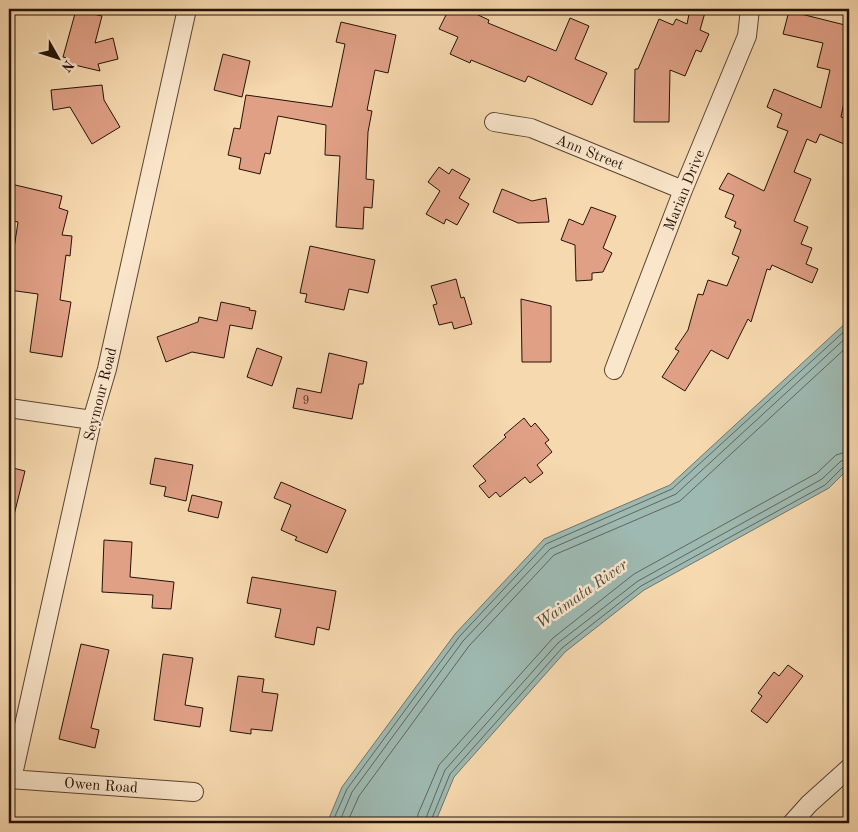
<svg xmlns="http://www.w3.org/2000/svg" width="858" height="832" viewBox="0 0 858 832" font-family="'Old Standard TT',serif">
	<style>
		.water { fill: #9eb9b1; stroke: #6d766d }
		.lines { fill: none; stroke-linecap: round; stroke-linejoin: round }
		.shore { stroke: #61665c; stroke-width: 1 }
		.building { fill: #e0a086; stroke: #241207 }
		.minor-casing { stroke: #594431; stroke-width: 20 }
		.minor { stroke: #fae6cb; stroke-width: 18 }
		.labels { text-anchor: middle; stroke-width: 5; stroke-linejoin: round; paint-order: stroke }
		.number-label { font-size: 12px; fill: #533627 }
		.street-label { font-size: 15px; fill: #241207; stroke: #fae6cb }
		.water-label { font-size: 16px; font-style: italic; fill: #4f4c42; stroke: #fae6cb }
	</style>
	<rect width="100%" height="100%" fill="#f7d9af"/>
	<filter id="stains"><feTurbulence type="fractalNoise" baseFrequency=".004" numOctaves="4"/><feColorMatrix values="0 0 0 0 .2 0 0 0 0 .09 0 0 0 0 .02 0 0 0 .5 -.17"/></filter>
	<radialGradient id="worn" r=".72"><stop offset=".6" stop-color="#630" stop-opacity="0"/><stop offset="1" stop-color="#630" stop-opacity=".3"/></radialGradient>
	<path class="water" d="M849 320V468L829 488 644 590 565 652 454 777 435 823H327L342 787 455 634 544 539 670 485Z"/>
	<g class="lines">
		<path class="shore" d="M332 823 347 789 459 637 546 544 672 489 849 327
			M339 823 352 792 463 641 550 549 676 494 849 335
			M347 823 359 796 469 646 554 555 680 501 849 345
			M417 823 418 814 439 765 553 638 634 574 817 473 836 455 849 451
			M424 823 445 770 558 643 638 581 822 479 841 461 849 459
			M430 823 450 774 562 648 641 586 825 485 844 466 849 465"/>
	</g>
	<path class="building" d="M449 9H465L489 20 488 23 556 51 570 18 589 26 575 59 607 73 592 105 528 76 525 82 471 60 470 63 450 54 458 37 439 29Z
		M690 9H706L700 30 709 34 701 52 696 50 685 76 670 70 669 122H634L635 69H638L659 19 673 25 676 19 687 24Z
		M76 10 102 16 95 43 113 38 118 59 98 64 100 71 66 63 67 58 63 57Z
		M789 11 849 26V77L841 117 849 120V146L820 134 816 143 807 139 794 172 811 179 794 221 808 227 801 244 812 248 806 264 818 269 812 283 772 265 770 270 767 269 751 322 748 319 728 359 711 350 685 391 662 377 679 351 675 349 688 330 698 294 703 295 708 280 727 286 739 257 732 254 741 230 734 227 736 222 725 217 734 195 719 189 728 173 764 191 788 131 777 127 782 114 767 107 774 89 821 108 830 70 817 67 823 43 783 34Z
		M341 22 396 35 388 73 375 70 367 110 372 111 368 132 366 179 374 180 372 208 364 207 363 229 336 227 340 156 325 155 326 125 278 116 270 154 265 153 260 174 239 169 241 158 228 155 234 128 240 129 246 95 332 107 345 44 336 42Z
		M223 54 250 61 242 97 214 90Z
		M102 85 104 100 120 127 92 144 70 107 53 110 51 90Z
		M439 167 449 174 452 169 470 179 459 198 469 204 457 225 446 219 444 224 426 214 440 191 428 182Z
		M11 184 62 196 59 208 68 211 62 235 72 236 70 256 66 255 60 300 71 302 62 357 30 352 38 294 9 290V255H13L18 222 9 220Z
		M502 189 532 201 546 198 549 222 518 223 493 212Z
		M591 207 616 216 603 248 612 253 603 272 592 273V280L576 281 575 245 561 240 569 219 583 225Z
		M310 246 375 260 368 293 349 289 344 310 305 302 307 294 300 293Z
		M456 279 461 298 464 297 472 324 454 329 452 322 439 325 433 305 437 304 431 286Z
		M521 299 551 306V362H522Z
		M221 302 250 308 249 310 256 311 252 329 230 325 224 358 192 352 166 362 157 337 198 322 199 317 217 321Z
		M257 348 282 357 272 386 247 377Z
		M329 353 367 362 363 384H359L352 419 293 408 297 388 321 393Z
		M524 418 531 427 535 423 549 440 545 443 552 452 537 465 543 473 530 483 525 477 500 497 496 492 489 498 479 486 486 481 473 466 506 437 504 435Z
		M155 458 193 465 186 501 164 496 166 487 150 484Z
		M9 467 25 471 14 515 9 514Z
		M281 482 346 510 327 553 295 540 297 537 281 530 291 505 274 498Z
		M192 495 222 502 218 518 188 511Z
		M104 540 132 542 130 577 174 582 171 609 152 608 153 595 102 592Z
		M252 577 336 591 329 630 317 627 314 645 275 637 281 609 247 603Z
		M81 644 109 650 91 728 99 730 95 748 59 739Z
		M163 654 193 658 185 705 203 708 200 727 154 720Z
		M788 665 803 676 767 723 751 711 762 696 758 693 774 672 779 676Z
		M238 676 264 679 262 692 278 694 272 731 251 729V734L230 731Z"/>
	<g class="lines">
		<g class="minor-casing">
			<path id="minor" d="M494 122 531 128 683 190
				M614 370 683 190 747 36 750 9
				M9 408 92 420
				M9 779 194 792
				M12 779 92 420 107 369 187 9
				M792 823 809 804 849 768"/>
		</g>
		<use href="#minor" class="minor"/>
	</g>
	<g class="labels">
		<g class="number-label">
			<text x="306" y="404">9</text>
		</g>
		<g class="street-label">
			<text transform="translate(590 152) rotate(22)" y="5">Ann Street</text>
			<text transform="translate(684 190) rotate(-68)" y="5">Marian Drive</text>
			<text transform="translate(100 394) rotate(-76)" y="5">Seymour Road</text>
			<text transform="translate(101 785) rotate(4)" y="5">Owen Road</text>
		</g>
		<g class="water-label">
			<text transform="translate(581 593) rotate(-35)" y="6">Waimata River</text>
		</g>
	</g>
	<rect width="858" height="832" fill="none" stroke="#f7d9af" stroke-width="30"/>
	<rect x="10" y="10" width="838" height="812" fill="none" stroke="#241207" stroke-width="2.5"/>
	<rect x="15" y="15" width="828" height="802" fill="none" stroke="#241207"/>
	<g transform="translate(58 58) rotate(129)" stroke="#fae6cb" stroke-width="4" paint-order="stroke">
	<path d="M0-4L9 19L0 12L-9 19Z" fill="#241207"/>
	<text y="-8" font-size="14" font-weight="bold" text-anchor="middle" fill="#241207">N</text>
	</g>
	<rect width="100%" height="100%" filter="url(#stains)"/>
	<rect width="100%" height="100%" fill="url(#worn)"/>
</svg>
